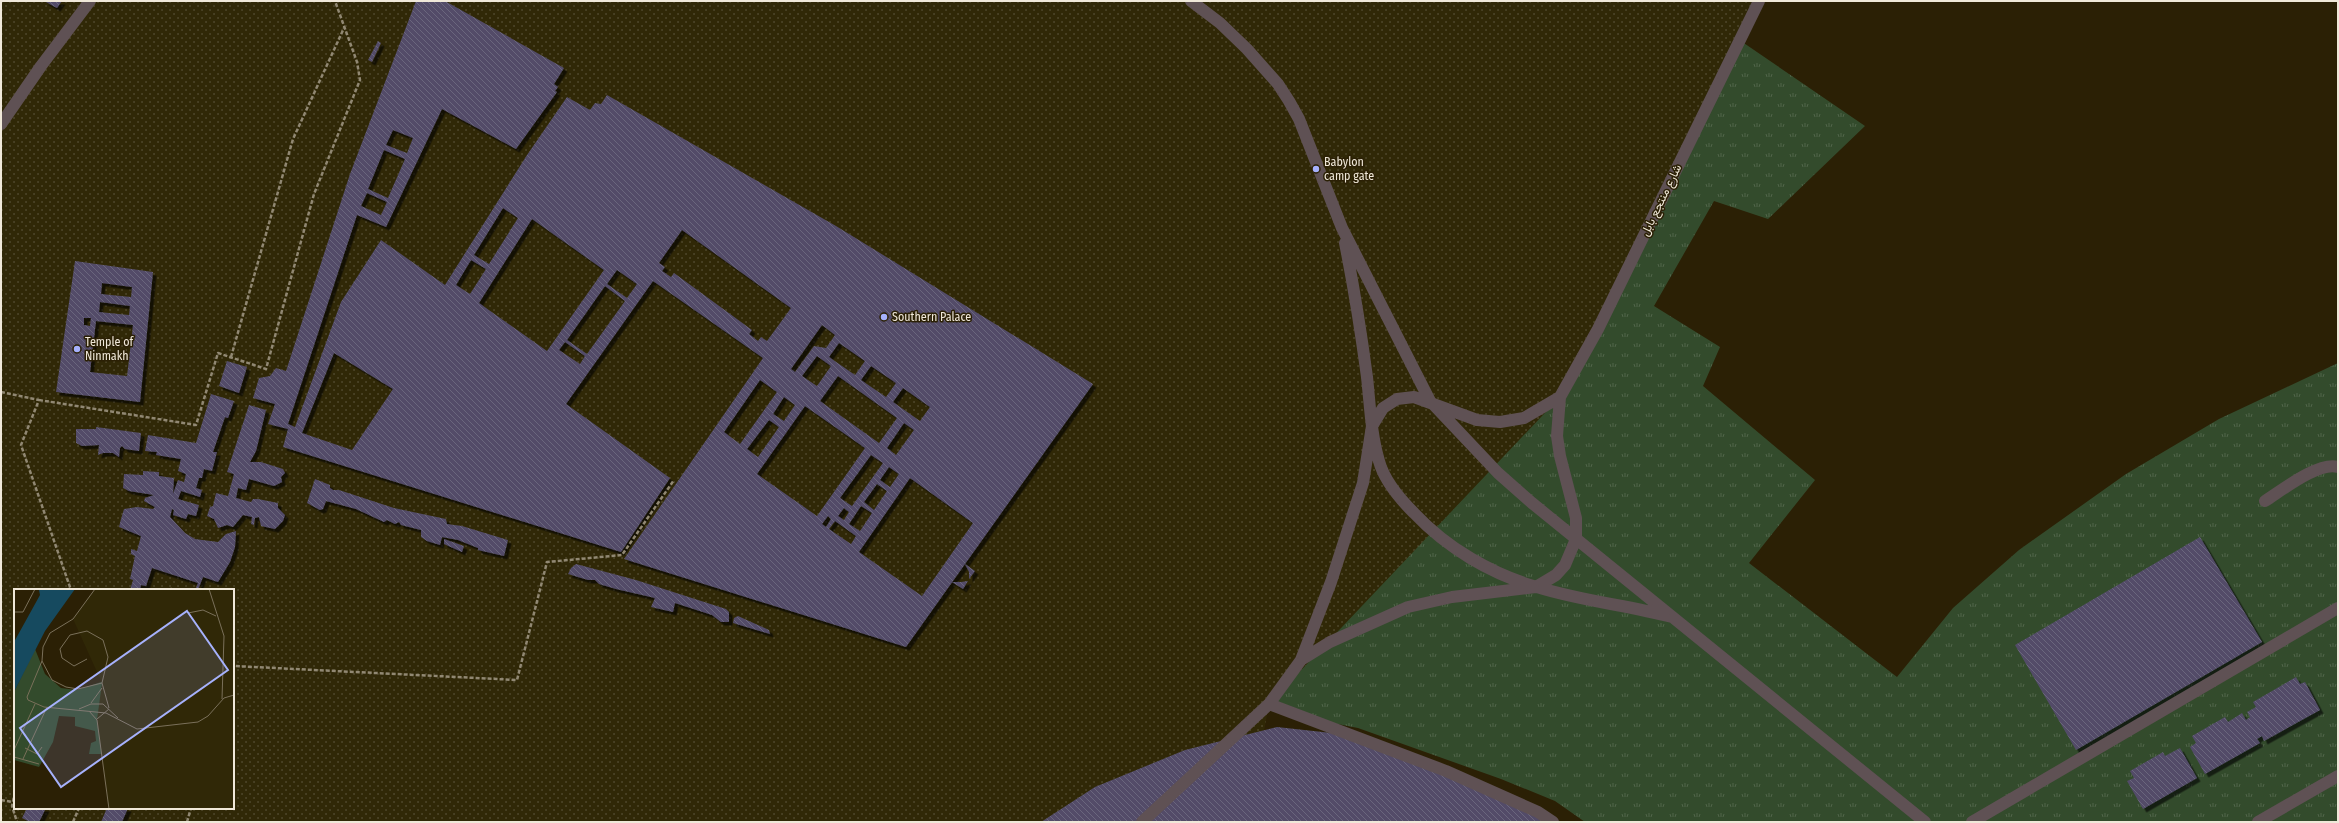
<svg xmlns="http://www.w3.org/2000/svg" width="2339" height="823" viewBox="0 0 2339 823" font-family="'Fira Sans Condensed',Vazirmatn,sans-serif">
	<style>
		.grass { fill: url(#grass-tufts) }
		.sand { fill: url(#sand-dots); fill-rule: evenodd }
		.building { fill: url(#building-back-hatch); fill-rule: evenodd; filter: url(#shadow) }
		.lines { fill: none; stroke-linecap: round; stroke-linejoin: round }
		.path { stroke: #918873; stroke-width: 2.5; stroke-dasharray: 4 2; stroke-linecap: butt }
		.minor { stroke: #5f5154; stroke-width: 12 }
		.poi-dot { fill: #a6b1fc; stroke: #2b2005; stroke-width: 1.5 }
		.labels { text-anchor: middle; stroke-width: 3; stroke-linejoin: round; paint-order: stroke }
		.poi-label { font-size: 12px; fill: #f0e8d9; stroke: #2b2005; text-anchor: start }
		.street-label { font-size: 12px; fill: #f0e8d9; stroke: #2b2005 }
		.inset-road { fill: none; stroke: #7a705a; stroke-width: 1 }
		.view { fill: #a6b1fc; fill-opacity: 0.15; stroke: #a6b1fc; stroke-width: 2 }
		.inset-edge { fill: none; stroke: #f0e8d9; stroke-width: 2 }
	</style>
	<defs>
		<pattern id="grass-tufts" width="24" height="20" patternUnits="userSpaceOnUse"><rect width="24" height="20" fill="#334b2c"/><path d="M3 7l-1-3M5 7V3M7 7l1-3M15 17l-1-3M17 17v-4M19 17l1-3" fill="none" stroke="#51654a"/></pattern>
		<pattern id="sand-dots" width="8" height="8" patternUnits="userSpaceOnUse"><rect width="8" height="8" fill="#302807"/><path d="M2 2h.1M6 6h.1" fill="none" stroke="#4e472b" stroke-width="1.8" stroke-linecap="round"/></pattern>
		<pattern id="building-back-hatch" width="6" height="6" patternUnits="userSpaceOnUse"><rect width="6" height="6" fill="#524c68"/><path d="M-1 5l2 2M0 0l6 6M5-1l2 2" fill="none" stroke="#6b667d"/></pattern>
		<filter id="shadow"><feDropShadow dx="3.5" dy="3.5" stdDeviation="0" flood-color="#0009"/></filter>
	</defs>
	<rect width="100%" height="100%" fill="#2b2005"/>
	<path class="grass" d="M1713 22 1865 126 1768 219 1714 201 1654 306 1720 347 1703 386 1815 480 1749 563 1897 677 1953 608 2019 550 2126 474 2219 419 2338 363V822H1585L1555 801 1501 779 1358 728 1210 699 830 822Z"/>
	<path class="sand" d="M1 1H1757L1560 397 1269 704 1247 822H1ZM15 590H233V808H15Z"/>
	<path class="building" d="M44 1H62L57 8Z
		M416 1H445L564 68 554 84 558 87 555 91 557 92 516 149 442 109 386 227 357 215 288 424 295 427 341 302 381 240 445 285 527 155 567 97 590 110 595 103 601 104 607 95 836 226 1093 384 906 647 624 559 763 358 653 281 566 404 670 478 621 552 283 447 288 429 268 424 275 404 253 398 259 378 270 376 276 368 286 371 350 174ZM393 130 413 138 407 153 386 145ZM384 150 405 159 388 198 368 189ZM367 193 387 202 381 215 361 206ZM503 208 518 218 489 264 474 255ZM532 219 604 270 547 351 479 303ZM682 230 791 308 767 341 761 337 758 341 749 334 752 330 674 273 671 277 662 271 665 267 659 263ZM471 260 486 269 470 294 456 285ZM617 270 637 284 627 298 607 284ZM605 286 625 301 587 354 567 340ZM822 325 835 335 826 348 814 346 795 372 791 369ZM565 342 585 356 580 364 559 350ZM839 343 865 361 855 375 829 357ZM334 353 393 389 352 450 302 433ZM817 356 831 366 817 386 802 376ZM871 366 896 383 886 397 861 380ZM838 376 897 418 879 443 820 401ZM760 380 777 392 740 444 724 432ZM903 388 930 407 920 421 893 402ZM784 397 795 405 784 421 773 414ZM805 406 865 448 817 516 757 474ZM769 420 779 427 758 457 747 449ZM904 423 914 430 896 455 887 448ZM871 455 883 463 852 506 840 498ZM889 467 899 474 890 487 880 480ZM910 478 973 523 922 596 859 552ZM877 484 887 491 874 510 864 502ZM861 506 872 513 860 531 849 524ZM844 508 849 512 844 520 838 516ZM828 516 831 519 826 527 822 524ZM835 521 856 536 851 544 829 529Z
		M378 41 381 43 372 62 368 60Z
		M75 261 153 272 140 402 56 392ZM102 283 132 287 131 297 101 294ZM100 302 130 306 129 315 99 312ZM84 318H91L90 326 84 325ZM96 321 133 325 127 376 90 372Z
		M227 361 247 367 239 393 219 386Z
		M211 394 234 401 228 418 225 417 213 452H217L212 471 204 469 202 478H199L196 488 202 490 200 497 181 491 178 499 199 505 196 516 188 514 186 519 173 515 174 510 172 509 170 517 185 533 195 539 218 542 226 534 236 531 235 547 230 562 218 582 203 577 198 590H195L198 583 152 568 146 586 141 585 140 590H130L133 580 130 579 135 556 131 554V549L137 551 141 536 119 527 121 519 124 509 137 507 153 509 155 507 144 501 145 498 154 495 129 491 123 488 124 474 143 475V471L159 472V476L174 478 173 494 178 480 184 482 186 474 178 471 181 459 156 455 157 452 145 451 148 435 196 443Z
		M249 405 266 410 256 451 250 462H261L283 469 285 473 281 477 282 482 274 486 249 479 246 490 238 488 236 498 251 502 253 499H258L278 503V508L285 515 283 521 275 529 261 526 259 517 255 518 254 525 251 524 252 517 243 515 233 527 227 525 218 528 214 519 207 516 210 507 213 506 216 493 228 496 234 474 227 472Z
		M96 427 141 433 139 451 125 449 122 446 120 448 119 457 113 453H103L98 455 99 445 82 446 76 443V429H96Z
		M315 479 330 485V488L333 490H339L394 508 446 519 447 524 462 526 508 540 504 556 478 550V548L458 540 442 537 440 545 427 541 421 537V530L401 525 399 522 395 524 387 520 384 522 356 509 326 501 323 509 320 510 307 503Z
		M2200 537 2262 642 2076 750 2015 645Z
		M444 539 464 546 462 552 444 544Z
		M576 564 636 580 726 609 729 612V622H721L712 615 675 603 673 612 651 607 655 598 616 589 599 584 595 580H588L568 574 571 568Z
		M965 564 975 571 969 579V572Z
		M968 581 963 589 952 582H961Z
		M738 616 769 630 770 634 733 623 734 618Z
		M2296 677 2300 684 2305 682 2320 710 2264 741 2262 736 2257 739 2260 743 2205 774 2190 747 2196 743 2192 736 2225 717 2228 722 2242 713 2246 720 2250 717 2247 712 2256 707 2253 702Z
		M1277 727 1350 735 1553 822H1041L1095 787 1185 750Z
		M2180 748 2197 778 2143 809 2127 781 2134 778 2130 771 2163 752 2165 756Z
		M27 808H46L39 822H30L22 818Z
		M107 808H128L122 822H101Z"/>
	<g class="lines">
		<path class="path" d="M231 357 293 139 344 28
			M1 392 39 400 21 445 71 590
			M39 400 196 425 218 353 266 369 314 194 360 80 357 62 335 1
			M171 590 172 588
			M233 670 234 666 517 680 547 562 622 555 674 480
			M15 792 12 806 17 822
			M1 800 12 802
			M73 822 79 808
			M187 822 191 808"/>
		<path class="minor" d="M1191 1 1220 23 1247 49 1278 84 1289 101 1299 119 1342 228 1430 401 1498 473 1532 503 1925 822
			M1 124 41 66 90 1
			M1345 243C1354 288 1361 332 1367 377 1370 405 1371 434 1379 461 1384 480 1400 499 1414 513 1447 548 1491 574 1537 587 1581 601 1627 605 1672 617
			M2265 501C2281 491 2319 461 2338 467
			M1301 660 1330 642 1408 607 1452 597 1536 587 1556 575 1565 565 1576 539V518L1560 456 1557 436 1560 397 1598 329 1759 1
			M1142 822 1269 704
			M1553 822 1538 812 1446 771 1269 704 1301 660 1331 582 1363 483 1372 426 1383 408 1397 399 1414 397 1477 420 1500 422 1524 418 1560 397
			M1972 822 2338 608
			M2258 822 2338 776"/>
	</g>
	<g class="poi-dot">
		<circle cx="1316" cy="169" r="4"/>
		<circle cx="884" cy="317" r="4"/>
		<circle cx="77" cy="349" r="4"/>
	</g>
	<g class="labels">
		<g class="poi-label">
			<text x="1324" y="166">Babylon<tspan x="1324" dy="14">camp gate</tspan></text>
			<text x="892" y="321">Southern Palace</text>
			<text x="85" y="346">Temple of<tspan x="85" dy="14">Ninmakh</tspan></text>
		</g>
		<g class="street-label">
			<text transform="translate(1661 200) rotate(-64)" y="4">شارع منتجع بابل</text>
		</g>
	</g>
	<g transform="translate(14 589)">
		<rect width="220" height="220" fill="#2b2005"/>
		<path d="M21 60 31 85 47 99 63 101 93 91 220 220 91 165H75L77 154 82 152 81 142 61 137V128L45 127 39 153 25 178 0 171V103Z" fill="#334b2c"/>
		<path d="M81 0H220V220H95L83 131 88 94 59 30Z" fill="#302807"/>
		<path d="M61 0 31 42 0 103V53L26 6 25 1Z" fill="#164a5f"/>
		<path class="inset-road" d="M81 0 59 30 36 44 29 58 28 72 38 91 52 98 64 100 88 94 95 119M195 0 210 47 208 110M0 23H9L21 0M174 24 189 21 202 27M73 70 60 77 48 69 46 60 56 46 73 42 89 51 94 68 88 94M28 72 13 108 14 111 30 118 92 124 123 140 184 133 194 127 210 109 220 106M77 114 88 99M65 120 77 115H89L104 129M75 122 83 131 95 220M83 130 95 120M11 159 23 165 28 158M0 161 21 115M0 168 25 175M9 170 33 118"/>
		<path class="view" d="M173 22 214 81 47 198 6 139Z"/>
		<rect width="220" height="220" class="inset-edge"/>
	</g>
	<rect width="2339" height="823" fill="none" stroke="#f0e8d9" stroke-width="4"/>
</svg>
